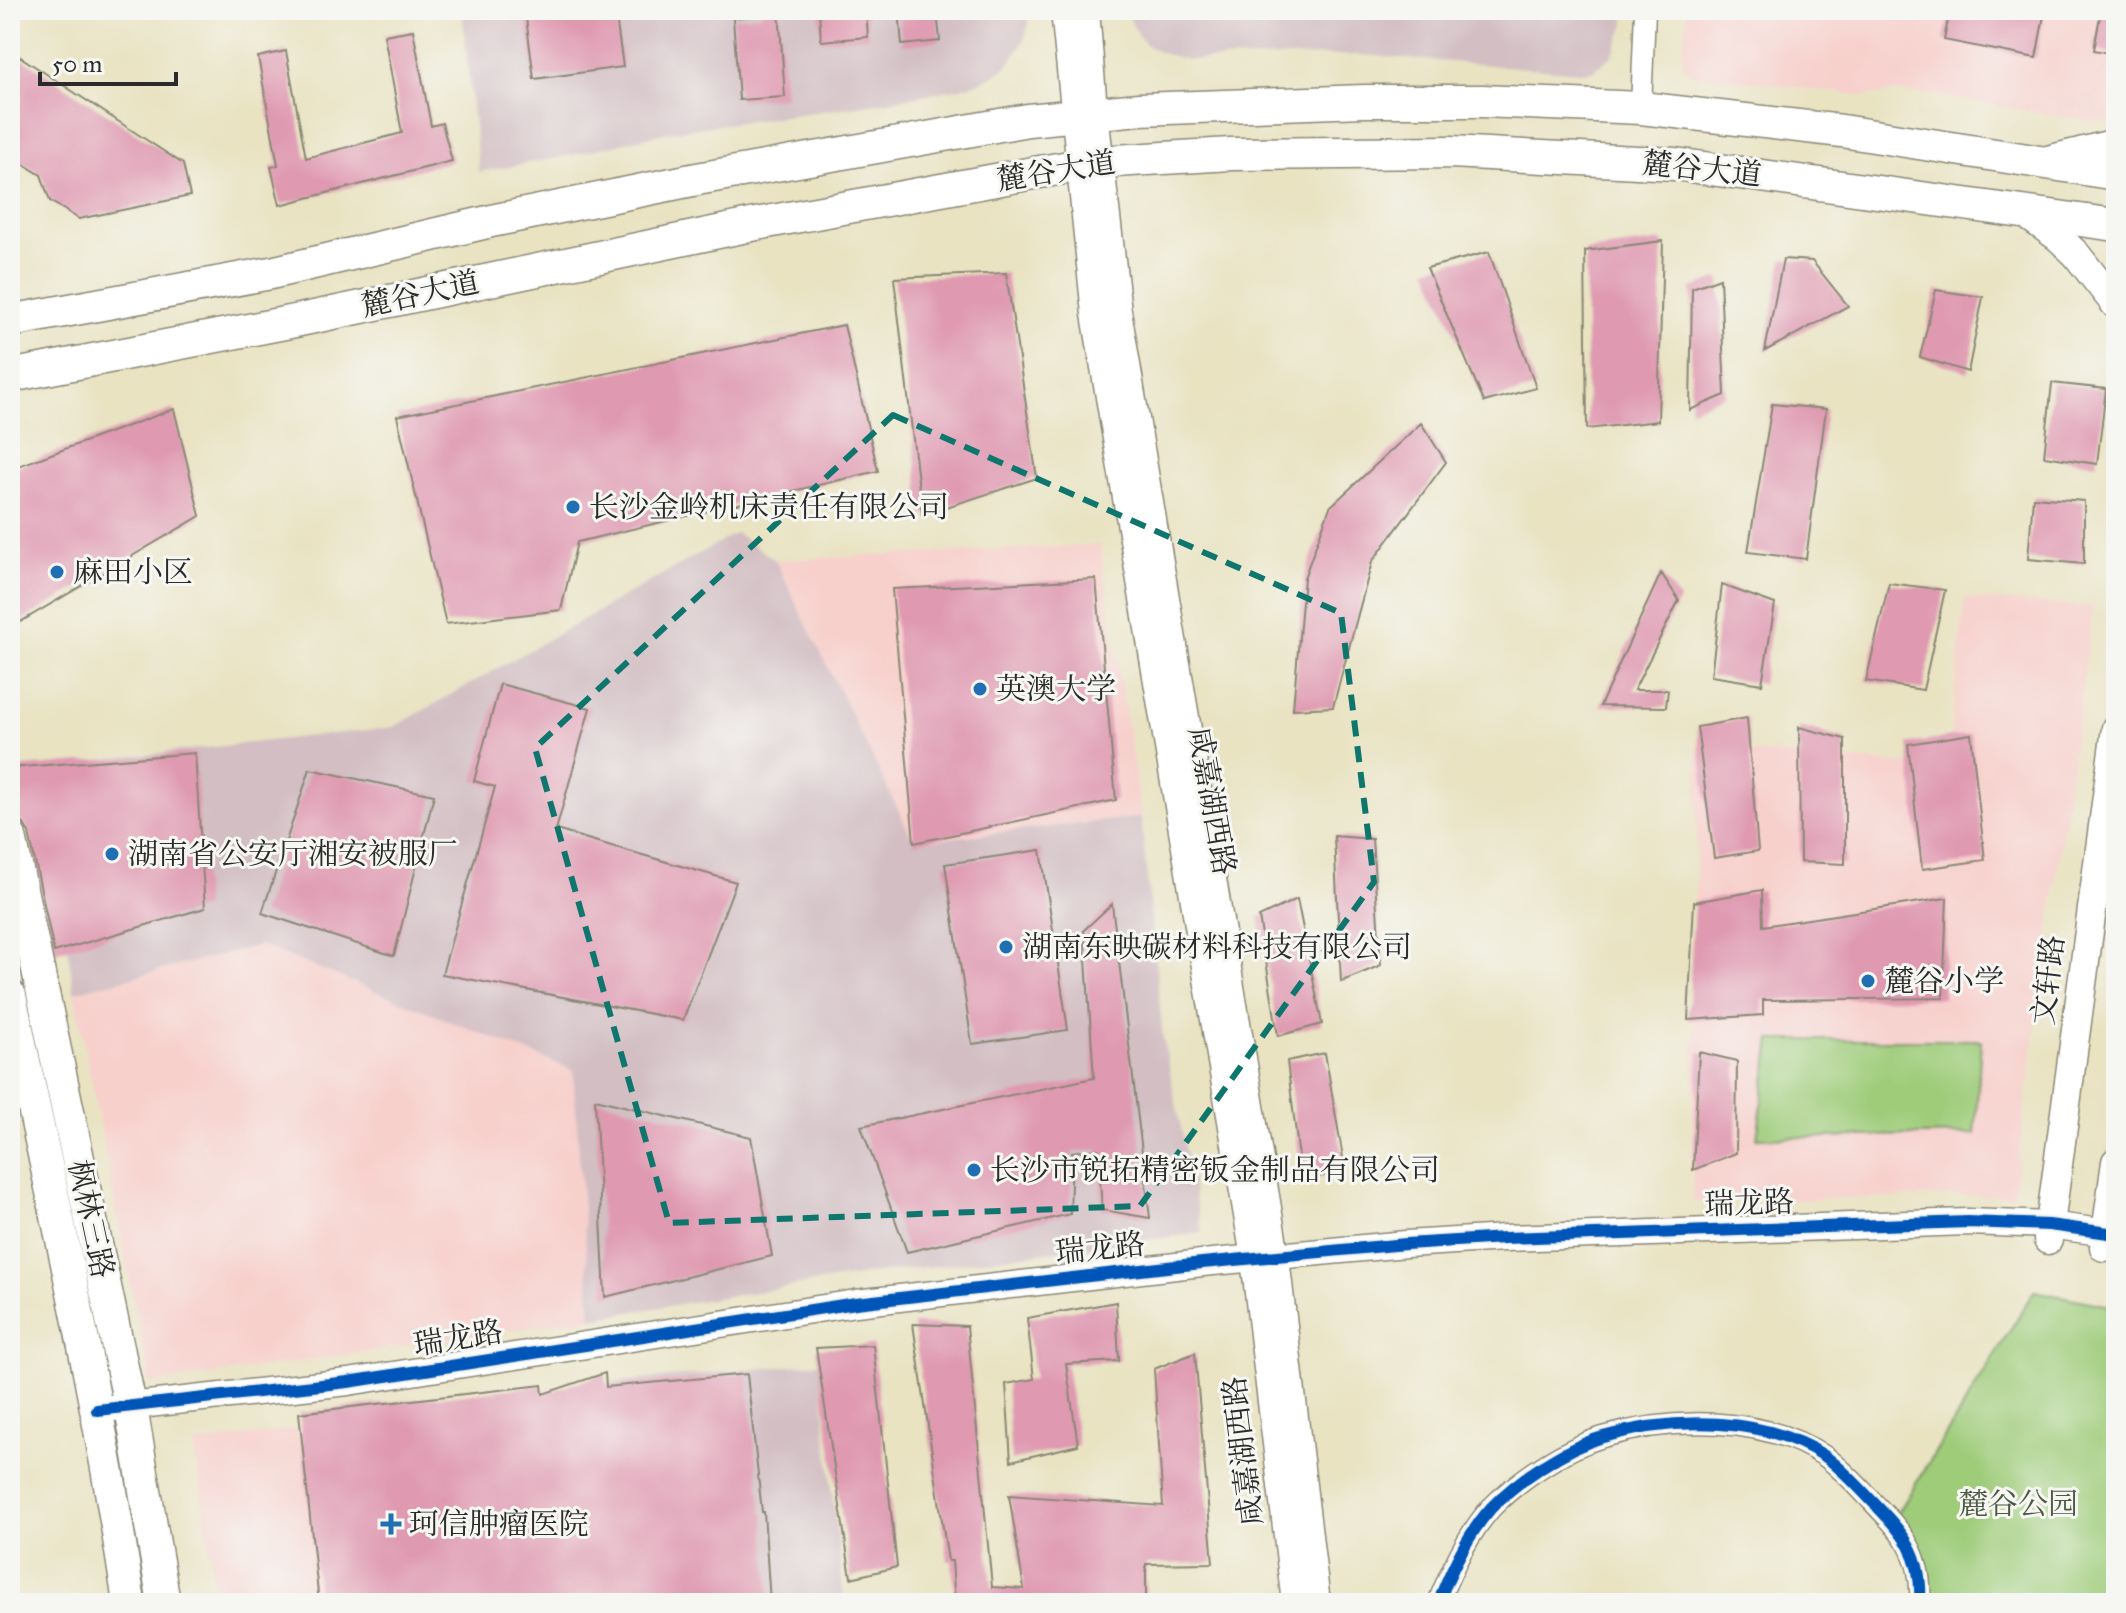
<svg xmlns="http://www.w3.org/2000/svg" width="2126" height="1613" viewBox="0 0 2126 1613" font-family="'IM FELL Great Primer','Noto Serif SC',serif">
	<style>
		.built { fill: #f7d0cc }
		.industrial { fill: #d2bec3 }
		.green { fill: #9ecc79; stroke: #647c52; stroke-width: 2 }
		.building { fill: #df99b1 }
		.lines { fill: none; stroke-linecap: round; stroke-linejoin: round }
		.minor-casing { stroke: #8a8776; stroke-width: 23 }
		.tertiary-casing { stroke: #8a8776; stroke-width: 29 }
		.secondary-casing { stroke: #8a8776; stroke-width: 31 }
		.primary-casing { stroke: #8a8776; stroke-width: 35 }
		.minor { stroke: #fff; stroke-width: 20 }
		.tertiary { stroke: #fff; stroke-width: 26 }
		.secondary { stroke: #fff; stroke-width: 28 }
		.primary { stroke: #fff; stroke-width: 32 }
		.cycleway-casing { stroke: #f6f6f2; stroke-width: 17 }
		.cycleway { stroke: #0057b8; stroke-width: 12 }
		.marked { fill: none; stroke: #0f766e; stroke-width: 6; stroke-dasharray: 16 10; stroke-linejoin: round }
		.poi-dot { fill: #1f6fb2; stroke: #f6f6f2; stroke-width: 3 }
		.labels { text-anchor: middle; stroke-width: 6; stroke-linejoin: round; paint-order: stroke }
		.street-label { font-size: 30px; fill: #2b2b2b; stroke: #f6f6f2 }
		.poi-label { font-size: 30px; fill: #2b2b2b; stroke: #f6f6f2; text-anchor: start }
		.park-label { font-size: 30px; fill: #4e5b42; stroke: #f6f6f2 }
	</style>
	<rect width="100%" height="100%" fill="#f6f6f2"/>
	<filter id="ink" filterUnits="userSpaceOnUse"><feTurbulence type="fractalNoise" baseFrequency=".0125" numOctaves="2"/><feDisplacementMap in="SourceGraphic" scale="16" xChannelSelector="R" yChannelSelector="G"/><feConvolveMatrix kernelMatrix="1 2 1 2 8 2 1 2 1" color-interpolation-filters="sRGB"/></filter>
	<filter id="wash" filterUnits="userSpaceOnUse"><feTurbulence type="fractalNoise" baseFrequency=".006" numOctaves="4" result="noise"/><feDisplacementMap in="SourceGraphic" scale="32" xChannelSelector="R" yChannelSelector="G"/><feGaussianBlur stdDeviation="1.8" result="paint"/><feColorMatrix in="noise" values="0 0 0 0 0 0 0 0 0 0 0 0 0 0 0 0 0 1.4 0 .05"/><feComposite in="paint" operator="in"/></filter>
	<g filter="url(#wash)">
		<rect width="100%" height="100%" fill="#e9e3c2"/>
		<path class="built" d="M1687 10H2116V121L2091 122 1947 97 1900 92 1864 96 1694 74 1687 71 1682 63Z
			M1100 545 1141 817 914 843 775 560Z
			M1965 598 2093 607 2013 1195 1692 1202 1697 748 1947 767Z
			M260 945 574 1070 591 1318 150 1384 74 992Z
			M565 1387 583 1603H217L194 1444Z"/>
		<path class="industrial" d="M462 10H1028L1029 22 1024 40 1012 60 1000 72 978 83 956 89 865 105 668 132 568 156 479 172Z
			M1125 10H1625V25L1612 56 1592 71 1581 72 1360 55 1188 60 1158 52 1148 46 1139 37Z
			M736 533 775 560 914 842 1141 817 1163 1038 1202 1233 870 1274 591 1318 573 1070 260 945 74 992 43 766 394 727Z
			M819 1363 844 1603H583L565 1387Z"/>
		<path class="green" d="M1771 1040H1981L1975 1134 1757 1138Z
			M2034 1291 2116 1307V1603H1928L1898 1513Z"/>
		<g id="blocks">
			<path class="building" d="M525 10H615L623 67 534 79Z
				M761 10H779L785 97 739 100 733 18 762 15Z
				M819 10H866L868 37 821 41Z
				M899 10H937L940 41 902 45Z
				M1950 10H2045L2036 58 1944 40Z
				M2101 10H2116V54L2094 50Z
				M413 30 431 126 442 123 452 161 280 205 271 167 278 165 258 57 286 51 306 158 402 133 384 35Z
				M10 50 183 164 190 196 79 219 50 201 41 175 10 156Z
				M1663 241 1658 421 1587 429 1585 251Z
				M1489 252 1536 388 1484 402 1427 268Z
				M1783 259 1812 261 1848 306 1765 351Z
				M1006 273 1037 478 922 515 894 278Z
				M1720 278 1725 395 1690 410 1692 288Z
				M1936 290 1983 297 1968 372 1920 357Z
				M844 325 878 471 577 542 561 610 446 624 397 416Z
				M2052 383 2106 389 2097 464 2044 456Z
				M1772 404 1826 409 1806 559 1748 552Z
				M174 409 200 516 10 628V469Z
				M1421 423 1446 462 1372 562 1333 707 1293 709 1304 578 1330 507Z
				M2033 497 2084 501V564L2028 559Z
				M1661 573 1679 600 1634 690H1668L1666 707 1600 706Z
				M1096 579 1116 800 914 843 892 589Z
				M1889 583 1945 590 1923 690 1866 681Z
				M1722 585 1775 604 1762 684 1711 676Z
				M500 684 590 708 556 830 736 882 683 1020 442 974 495 787 474 781Z
				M1747 718 1758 851 1714 858 1697 727Z
				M1799 727 1845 739V864L1800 862Z
				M1971 734 1985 860 1922 869 1908 744Z
				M195 753 205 908 54 952 29 833 24 824 14 819 10 801V768Z
				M310 769 434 795 394 956 262 913Z
				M1334 836 1372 839 1381 965 1341 982Z
				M1041 850 1068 1030 972 1044 945 864Z
				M1762 890 1763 926 1947 898 1943 998 1763 1000V1015L1688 1020 1694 902Z
				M1297 899 1322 1024 1278 1036 1259 917Z
				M1112 904 1150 1218 1102 1210 1098 1149 1072 1152 1070 1214 907 1252 861 1126 1094 1078 1084 930Z
				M1699 1052 1737 1061 1736 1153 1693 1170Z
				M1325 1053 1345 1169 1302 1182 1287 1061Z
				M595 1099 751 1137 772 1256 605 1297Z
				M1116 1302 1119 1361 1066 1364 1078 1445 1011 1461 1006 1384 1034 1379 1027 1318Z
				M913 1324 967 1326 992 1587 1024 1589 1009 1495 1163 1506 1154 1369 1195 1353 1213 1563 1146 1564V1603H955L952 1561H948Z
				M873 1345 897 1567 851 1578 816 1348Z
				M605 1373 606 1387 747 1374 762 1512H764L770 1603H319L299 1413 542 1385 543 1394Z"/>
		</g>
	</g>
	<g filter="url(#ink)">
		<use href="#blocks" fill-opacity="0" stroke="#8a8776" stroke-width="2"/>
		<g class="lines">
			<g class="minor-casing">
				<path id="minor" d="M1641 108 1645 10
					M1438 1603C1451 1570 1467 1535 1491 1508 1518 1480 1565 1448 1603 1437 1672 1417 1764 1415 1826 1457 1842 1469 1856 1484 1870 1499 1903 1533 1923 1553 1920 1603"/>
			</g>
			<g class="tertiary-casing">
				<path id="tertiary" d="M112 1408 348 1382 856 1303 1202 1263 1406 1244 1505 1238 1968 1222 2049 1225 2116 1234"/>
			</g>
			<g class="secondary-casing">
				<path id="secondary" d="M1065 10 1096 314 1254 1251 1296 1603
					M1085 10 1092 97 1117 311 1274 1250 1316 1603
					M2047 160 2116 143
					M2024 213 2058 237 2076 254 2116 305
					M2048 1240 2116 728
					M2104 1247 2116 1162"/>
			</g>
			<g class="primary-casing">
				<path id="primary" d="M10 321 271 273 496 220 697 179 1028 120 1139 109 1364 101H1482L1641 108 1842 131 2116 174
					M10 376 295 321 756 224 1028 174 1100 162 1147 159 1231 154 1451 152 1675 164 2116 225
					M10 837 133 1419 164 1603
					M10 996C53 1198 99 1399 129 1603"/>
			</g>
			<use href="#minor" class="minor"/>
			<use href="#tertiary" class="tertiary"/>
			<use href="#secondary" class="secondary"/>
			<use href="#primary" class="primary"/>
			<g class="cycleway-casing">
				<path id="cycleway" d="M97 1410 348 1382 856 1303 1202 1263 1406 1244 1505 1238 1968 1222 2049 1225 2116 1234
					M1438 1603C1451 1570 1467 1535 1491 1508 1518 1480 1565 1448 1603 1437 1672 1417 1764 1415 1826 1457 1842 1469 1856 1484 1870 1499 1903 1533 1923 1553 1920 1603"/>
			</g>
			<use href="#cycleway" class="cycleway"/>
		</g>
	</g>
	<path class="marked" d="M893 415 1341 613 1374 882 1140 1206 669 1223 535 748Z"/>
	<g class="poi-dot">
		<circle cx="573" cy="507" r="8"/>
		<circle cx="57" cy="572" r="8"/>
		<circle cx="980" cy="689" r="8"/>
		<circle cx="112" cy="854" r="8"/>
		<circle cx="1006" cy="947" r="8"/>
		<circle cx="1868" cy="981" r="8"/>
		<circle cx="974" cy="1170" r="8"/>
		<path d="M387 1512h8v8h8v8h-8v8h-8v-8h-8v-8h8z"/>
	</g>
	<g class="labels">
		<g class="street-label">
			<text transform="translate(1702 169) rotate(6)" y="10">麓谷大道</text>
			<text transform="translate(1056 171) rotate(-9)" y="10">麓谷大道</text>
			<text transform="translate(420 294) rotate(-12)" y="10">麓谷大道</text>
			<text transform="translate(1212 801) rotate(80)" y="10">咸嘉湖西路</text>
			<text transform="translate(2048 980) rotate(-83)" y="10">文轩路</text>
			<text transform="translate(1749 1203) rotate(-2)" y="10">瑞龙路</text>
			<text transform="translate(91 1219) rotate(78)" y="10">枫林三路</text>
			<text transform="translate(1100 1248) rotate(-6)" y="10">瑞龙路</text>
			<text transform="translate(458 1338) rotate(-9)" y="10">瑞龙路</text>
			<text transform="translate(1243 1451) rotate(-97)" y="10">咸嘉湖西路</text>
		</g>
		<g class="poi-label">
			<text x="589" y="517">长沙金岭机床责任有限公司</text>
			<text x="73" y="582">麻田小区</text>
			<text x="996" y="699">英澳大学</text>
			<text x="128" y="864">湖南省公安厅湘安被服厂</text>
			<text x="1022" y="957">湖南东映碳材料科技有限公司</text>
			<text x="1884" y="991">麓谷小学</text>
			<text x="990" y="1180">长沙市锐拓精密钣金制品有限公司</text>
			<text x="409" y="1534">珂信肿瘤医院</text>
		</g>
		<g class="park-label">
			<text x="2018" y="1514">麓谷公园</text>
		</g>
	</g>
	<rect width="2126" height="1613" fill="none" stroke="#f6f6f2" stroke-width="40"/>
	<path d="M40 72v12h136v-12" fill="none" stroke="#2b2b2b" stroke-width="4"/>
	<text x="52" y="72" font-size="24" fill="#2b2b2b" stroke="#f6f6f2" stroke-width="6" paint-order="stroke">50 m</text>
</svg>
